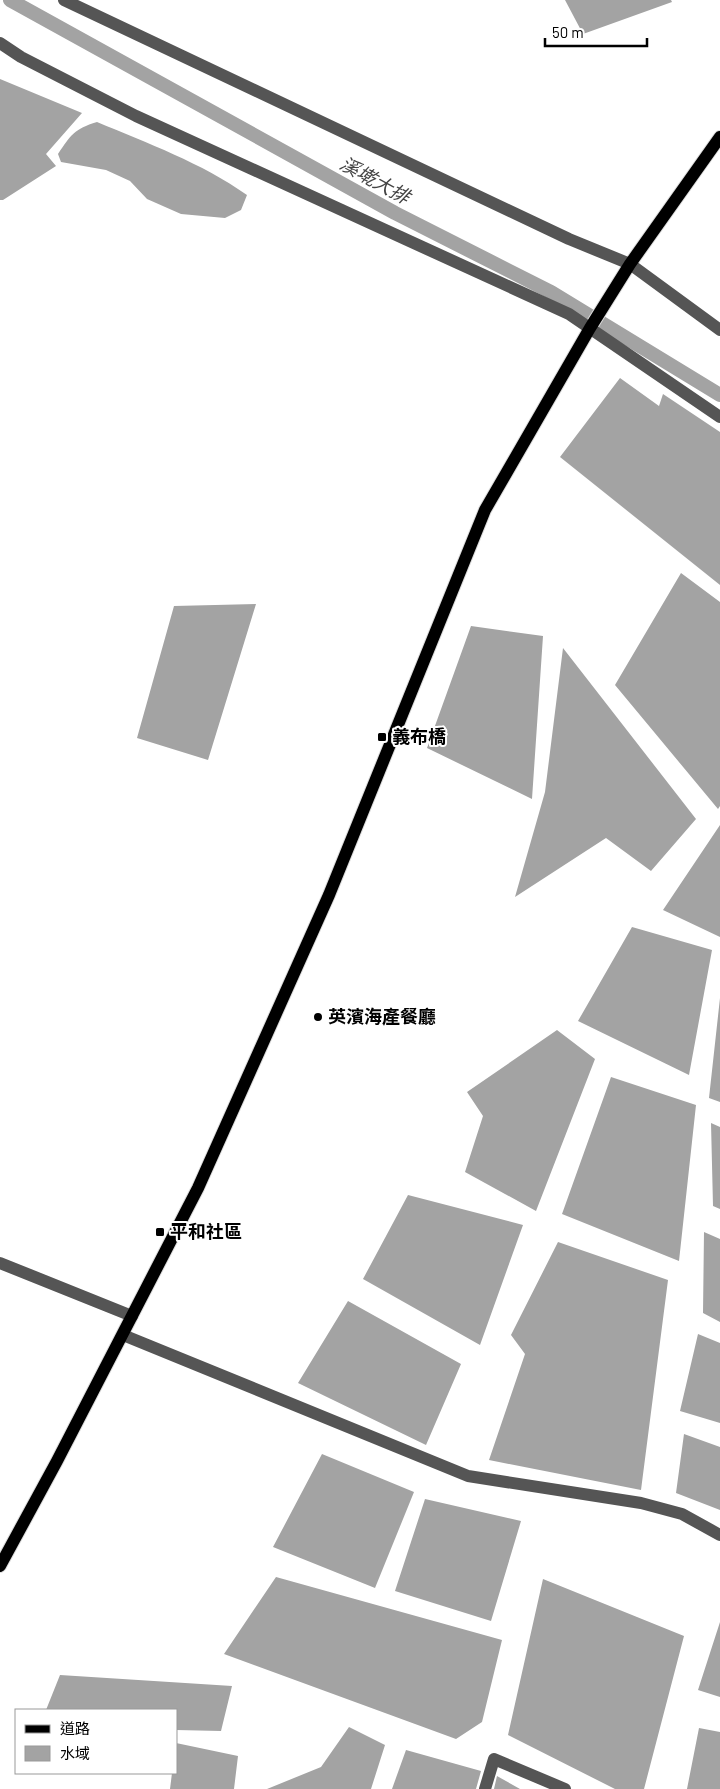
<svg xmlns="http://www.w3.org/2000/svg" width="720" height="1789" viewBox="0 0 720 1789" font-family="Barlow,'Noto Sans TC',sans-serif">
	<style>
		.water { fill: #a3a3a3 }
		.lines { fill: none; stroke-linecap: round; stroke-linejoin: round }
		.canal { stroke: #a3a3a3; stroke-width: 14 }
		.major-casing { stroke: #dbdbdb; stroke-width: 14 }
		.minor { stroke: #555; stroke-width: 12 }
		.major { stroke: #000; stroke-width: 12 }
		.poi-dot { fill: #000; stroke: #fff; stroke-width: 2 }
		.labels { text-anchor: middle; stroke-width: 4; stroke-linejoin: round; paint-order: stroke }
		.poi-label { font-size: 18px; font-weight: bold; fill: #000; stroke: #fff; text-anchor: start }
		.water-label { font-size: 19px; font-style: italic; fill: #444; stroke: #fff }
	</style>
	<rect width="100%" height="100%" fill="#fff"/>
	<path class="water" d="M565 0H671L672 2 583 34Z
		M0 79 82 113 46 154 56 166 3 200H0Z
		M97 122C147 143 202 163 247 195L241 210 225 218 181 214 147 199 130 181 106 170 61 162 58 154C71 135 74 129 97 122Z
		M620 378 659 406 663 394 720 432V585L560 457Z
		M681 573 720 602V806L718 809 615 685Z
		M256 604 208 760 137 738 174 606Z
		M471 626 543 636 532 799 427 748Z
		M563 648 696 819 651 871 606 838 515 897 545 792Z
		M720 825V937L663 910Z
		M632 927 712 950 689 1075 578 1021Z
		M720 998V1102L709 1098Z
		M557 1030 595 1059 536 1211 465 1172 483 1116 467 1092Z
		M611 1077 696 1105 679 1261 562 1214Z
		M711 1123 720 1127V1209L713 1206Z
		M408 1195 523 1225 480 1345 363 1279Z
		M704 1232 720 1239V1322L703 1313Z
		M558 1242 668 1280 641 1490 489 1460 525 1354 511 1335Z
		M348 1301 461 1364 426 1445 298 1383Z
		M698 1334 720 1343V1423L680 1411Z
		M684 1434 720 1447V1510L676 1493Z
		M322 1454 414 1492 375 1588 273 1547Z
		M425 1499 521 1521 491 1621 395 1591Z
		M276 1577 502 1640 482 1722 456 1739 224 1654Z
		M543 1579 684 1636 644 1789H615L508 1735Z
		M720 1622V1697L698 1690Z
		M60 1675 232 1686 221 1731 176 1730V1710H46Z
		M349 1727 385 1745 371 1789H267L321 1767Z
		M699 1728 720 1732V1789H687Z
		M176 1743 238 1756 234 1789H170L172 1773H176Z
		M406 1750 481 1771 476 1789H392Z
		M497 1776 520 1789H494Z"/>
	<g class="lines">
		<path class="canal" d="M10 0 395 213 551 292 720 395"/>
		<g class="major-casing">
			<path id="major" d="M0 1566 57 1461 198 1188 329 895 485 510 590 328 630 264 720 137"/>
		</g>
		<path class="minor" d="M64 0 569 239 630 264 720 330
			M0 43 21 57 136 116 569 314 720 417
			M0 1263 132 1316
			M123 1335 468 1476 641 1503 682 1514 720 1535
			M485 1789 494 1759 565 1789"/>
		<use href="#major" class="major"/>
	</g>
	<g class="poi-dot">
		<rect x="377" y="732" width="10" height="10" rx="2.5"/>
		<circle cx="318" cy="1017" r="5"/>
		<rect x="155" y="1227" width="10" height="10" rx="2.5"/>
	</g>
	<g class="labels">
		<g class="poi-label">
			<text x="392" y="743">義布橋</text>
			<text x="328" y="1023">英濱海產餐廳</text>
			<text x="170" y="1238">平和社區</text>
		</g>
		<g class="water-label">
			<text transform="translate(375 180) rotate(29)" y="7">溪墘大排</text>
		</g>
	</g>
	<rect x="15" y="1709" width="162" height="65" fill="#ffffff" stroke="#999999"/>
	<rect x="25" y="1725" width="25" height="8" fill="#000000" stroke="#999999"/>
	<text x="60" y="1734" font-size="15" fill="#000000">道路</text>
	<rect x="25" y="1746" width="25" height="15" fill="#a3a3a3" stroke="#999999"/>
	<text x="60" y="1759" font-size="15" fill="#000000">水域</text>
	<path d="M545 38v8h102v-8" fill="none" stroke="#000000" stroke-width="2.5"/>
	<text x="552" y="38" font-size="15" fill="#000000" stroke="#ffffff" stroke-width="4" paint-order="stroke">50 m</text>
</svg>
